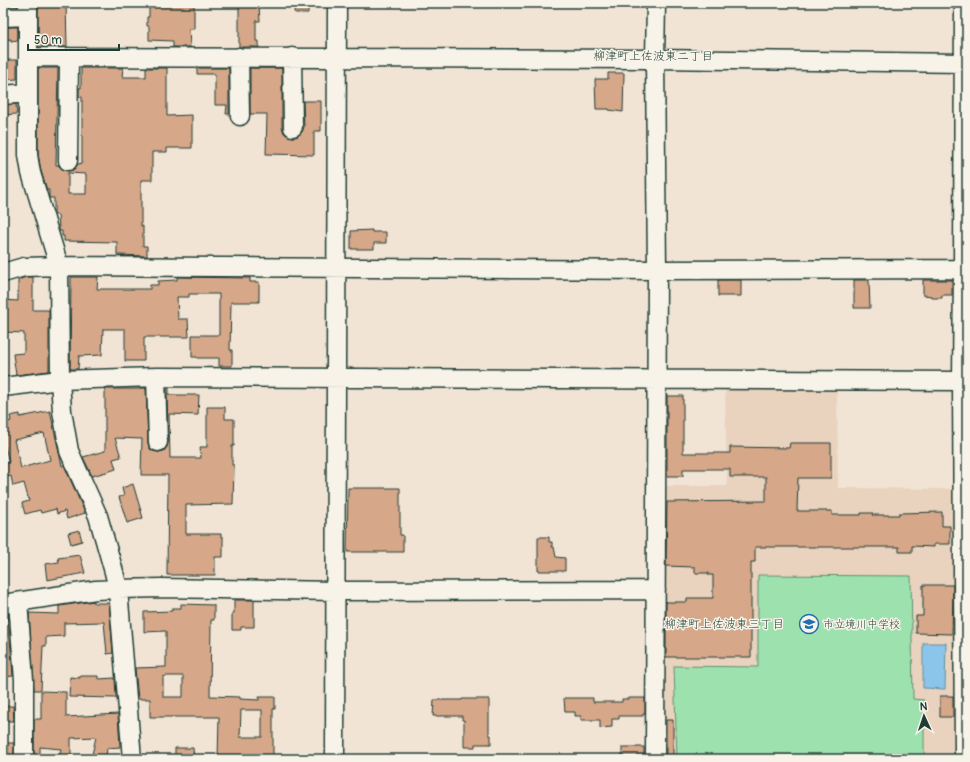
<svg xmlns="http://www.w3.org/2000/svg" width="970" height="762" viewBox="0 0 970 762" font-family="Pangolin,'Klee One',sans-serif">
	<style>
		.built { fill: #e9d2be }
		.green { fill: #9de2ae; stroke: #5e9071 }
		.water { fill: #8bc5ea; stroke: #608fa1 }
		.building { fill: #d7a789; stroke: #1f3d34; fill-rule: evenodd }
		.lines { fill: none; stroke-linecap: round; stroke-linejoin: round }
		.minor-casing { stroke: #1f3d34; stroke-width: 21 }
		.minor { stroke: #f7f3e8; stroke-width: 18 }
		.labels { text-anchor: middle; stroke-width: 3; stroke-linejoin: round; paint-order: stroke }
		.poi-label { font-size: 11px; fill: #1f3d34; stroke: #f7f3e8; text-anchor: start }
		.neighbourhood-label { font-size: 12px; fill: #1f3d34; stroke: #f7f3e8 }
	</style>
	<rect width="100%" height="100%" fill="#f1e4d5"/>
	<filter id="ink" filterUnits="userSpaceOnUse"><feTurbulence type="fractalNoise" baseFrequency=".025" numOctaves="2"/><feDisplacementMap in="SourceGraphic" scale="8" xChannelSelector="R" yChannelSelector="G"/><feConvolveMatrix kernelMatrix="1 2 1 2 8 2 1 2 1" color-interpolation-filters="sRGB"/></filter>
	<g filter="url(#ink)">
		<path class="built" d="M725 384 837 386 838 488 956 489 957 759H662L661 486H727Z"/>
		<path class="green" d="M758 575 911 576 913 699 924 700V759H677L674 666 758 667Z"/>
		<path class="water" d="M923 643H946L945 689 923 688Z"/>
		<path class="building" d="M38 3H66L67 47H38Z
			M173 3H194V29H189L190 47H173V41L149 40V26H147V17H149V7H151V5H173Z
			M295 3H308V13H296L294 12Z
			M239 6H259L260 21H256V41H259V47H239Z
			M3 27H18V40L11 41V39L3 40Z
			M6 60H17V79L3 80V63H6Z
			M38 68H58L56 165H58L63 170 68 171 73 170 78 164 82 163V97H79V88H81V68H123L122 77H146V68H167V116L192 115V148H167V152H152V180H141V226H143V246H147V256L117 255V242L64 241V236H62V231H59V228L58 215H55L54 212V198H49V190H47L41 171 38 154ZM68 173 86 174V194H68Z
			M197 68H229V114H226L227 105H215V74H197Z
			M250 68H282V127L284 133 288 136 294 137 298 136 302 132 304 127 303 101H321V131H314V155L266 154 267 114H250Z
			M608 73H624L623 112 609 110V109H596L595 79H608Z
			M16 104 17 114 3 115V105Z
			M372 230V232H386V243H374V249H351V231Z
			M26 277H33V310H49V371L16 375 13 354 24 353V333L3 332V300L18 301V280Z
			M71 277H98L97 289H150V285H158V281L177 280V277L250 278V282H259V302H231L230 350H232V366H219V358H197V357H192V335H219V294H189V297H177L178 319H188L189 337H144V361H125V329H103L102 355 79 356 78 369H70Z
			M718 280H741V296H718Z
			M854 280H869L870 308H854Z
			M923 280H952V295H942V298H932V296L923 295Z
			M140 388H146L148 443 149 448 153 451 158 452 164 451 167 447 168 442 167 388H169V395H199L198 415 169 414 170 458H201L200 447H207V407H225V419H234V446H232V465H234L233 504 186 505V534H221V537H223V557H215V575H167L168 475H141L142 439 115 438 121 457 113 459 116 469 110 471 92 476 83 457 105 451V389H140Z
			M667 396H683V453H730V447L789 448 790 443H831V478H798L797 511H832V515H861V513H873L872 515H899V513L942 512V526H950V544H934V547L912 546V552H899V547H755V562H751V657H666V602H687V598H713V575H708L709 573H695V567L666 566 667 502 766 501V477H730V469H683V476H667Z
			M50 411 62 466 64 465 85 513 67 519 65 511 57 514 56 509 41 513 40 510 25 514 22 503 29 501 24 483 13 486 11 476 3 478V464L9 462 3 439V423L11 421 10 416 20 414V417ZM44 433 50 460 21 468 14 440Z
			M133 484 143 518 127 523 119 497 124 496 122 488Z
			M348 488H400V535H403V552H347Z
			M79 530 82 541 71 544 68 533Z
			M538 537H549V542H552V547H554L556 557 565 558V571H538Z
			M80 555 85 573 47 580 45 564 59 562 58 558Z
			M923 585H953L952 634 916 633V616H923Z
			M234 600H254V627H241V630H232V613H234Z
			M94 601V603H109L113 653 107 654 104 622 64 623V636L46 637V646H43L41 690H34L29 613 59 614V606Z
			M181 604 214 605V620H211L210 696 240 697V699L259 700V697H275V709H273V759H259V757L237 756V758H218L219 717H150V699H138L135 668 166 667V631L144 632V612L172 611V608H181ZM167 676H183V697H163V677ZM241 710H262V737H240Z
			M3 614H8L13 676 3 677Z
			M80 676H98V679L115 678 116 698 69 697 70 677 80 678Z
			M41 691 66 692V717L118 714 120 747 107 748 106 759H91L96 737 71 738V759H59L61 749 40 747V759H34V719H41Z
			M940 696H953V717H940Z
			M564 698H593V702H622V699H628V698H645V714H643V716H619V719H612V727L600 728V720H581V716H575V712H565Z
			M462 699H489V735H491V744H475V747H464V720H462V716H433L434 700H462Z
			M3 706H13L14 721H3Z
			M666 720H673V759H666Z
			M4 743H14V759H4Z
			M622 747H644V759H622Z
			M175 748H193L194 759H175Z"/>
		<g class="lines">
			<g class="minor-casing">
				<path id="minor" d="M28 3V155L31 173 59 266 60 380 62 411 69 451 98 516 114 572 118 589 132 759
					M964 3 963 269H967
					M3 17 28 16
					M29 57 655 59 964 63
					M239 57 240 116
					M292 57 293 127
					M3 95 28 93
					M68 161 69 57
					M3 273 24 267 59 266 657 270 963 269 962 381 964 759
					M156 377 158 442
					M3 387 60 380 156 377 962 381
					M18 602 24 680V759
					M3 604 96 590 118 589 161 588 335 591 656 590
					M335 759 337 3
					M655 759 657 270 655 59 656 3"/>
			</g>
			<use href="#minor" class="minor"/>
		</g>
	</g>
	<defs>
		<g id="school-ring" transform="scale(1)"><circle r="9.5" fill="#f7f3e8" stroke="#1f6fb2" stroke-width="1.5"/><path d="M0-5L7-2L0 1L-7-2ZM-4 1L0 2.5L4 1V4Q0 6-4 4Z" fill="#1f6fb2"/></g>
	</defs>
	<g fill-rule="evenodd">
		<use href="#school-ring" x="809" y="624"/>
	</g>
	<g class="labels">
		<g class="poi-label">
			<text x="823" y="628">市立境川中学校</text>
		</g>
		<g class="neighbourhood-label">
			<text x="653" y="60">柳津町上佐波東二丁目</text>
			<text x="724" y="628">柳津町上佐波東三丁目</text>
		</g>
	</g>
	<rect width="970" height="762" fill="none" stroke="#f7f3e8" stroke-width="16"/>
	<rect x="8" y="8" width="954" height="746" fill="none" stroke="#1f3d34" stroke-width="1.5" filter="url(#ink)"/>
	<g transform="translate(924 716) rotate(357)" stroke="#f7f3e8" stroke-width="3" paint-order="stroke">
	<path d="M0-3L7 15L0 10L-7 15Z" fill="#1f3d34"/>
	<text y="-6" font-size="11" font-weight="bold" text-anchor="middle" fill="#1f3d34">N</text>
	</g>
	<path d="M28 44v6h91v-6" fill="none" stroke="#1f3d34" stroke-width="2"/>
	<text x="34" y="44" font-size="12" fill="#1f3d34" stroke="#f7f3e8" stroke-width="3" paint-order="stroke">50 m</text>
</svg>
